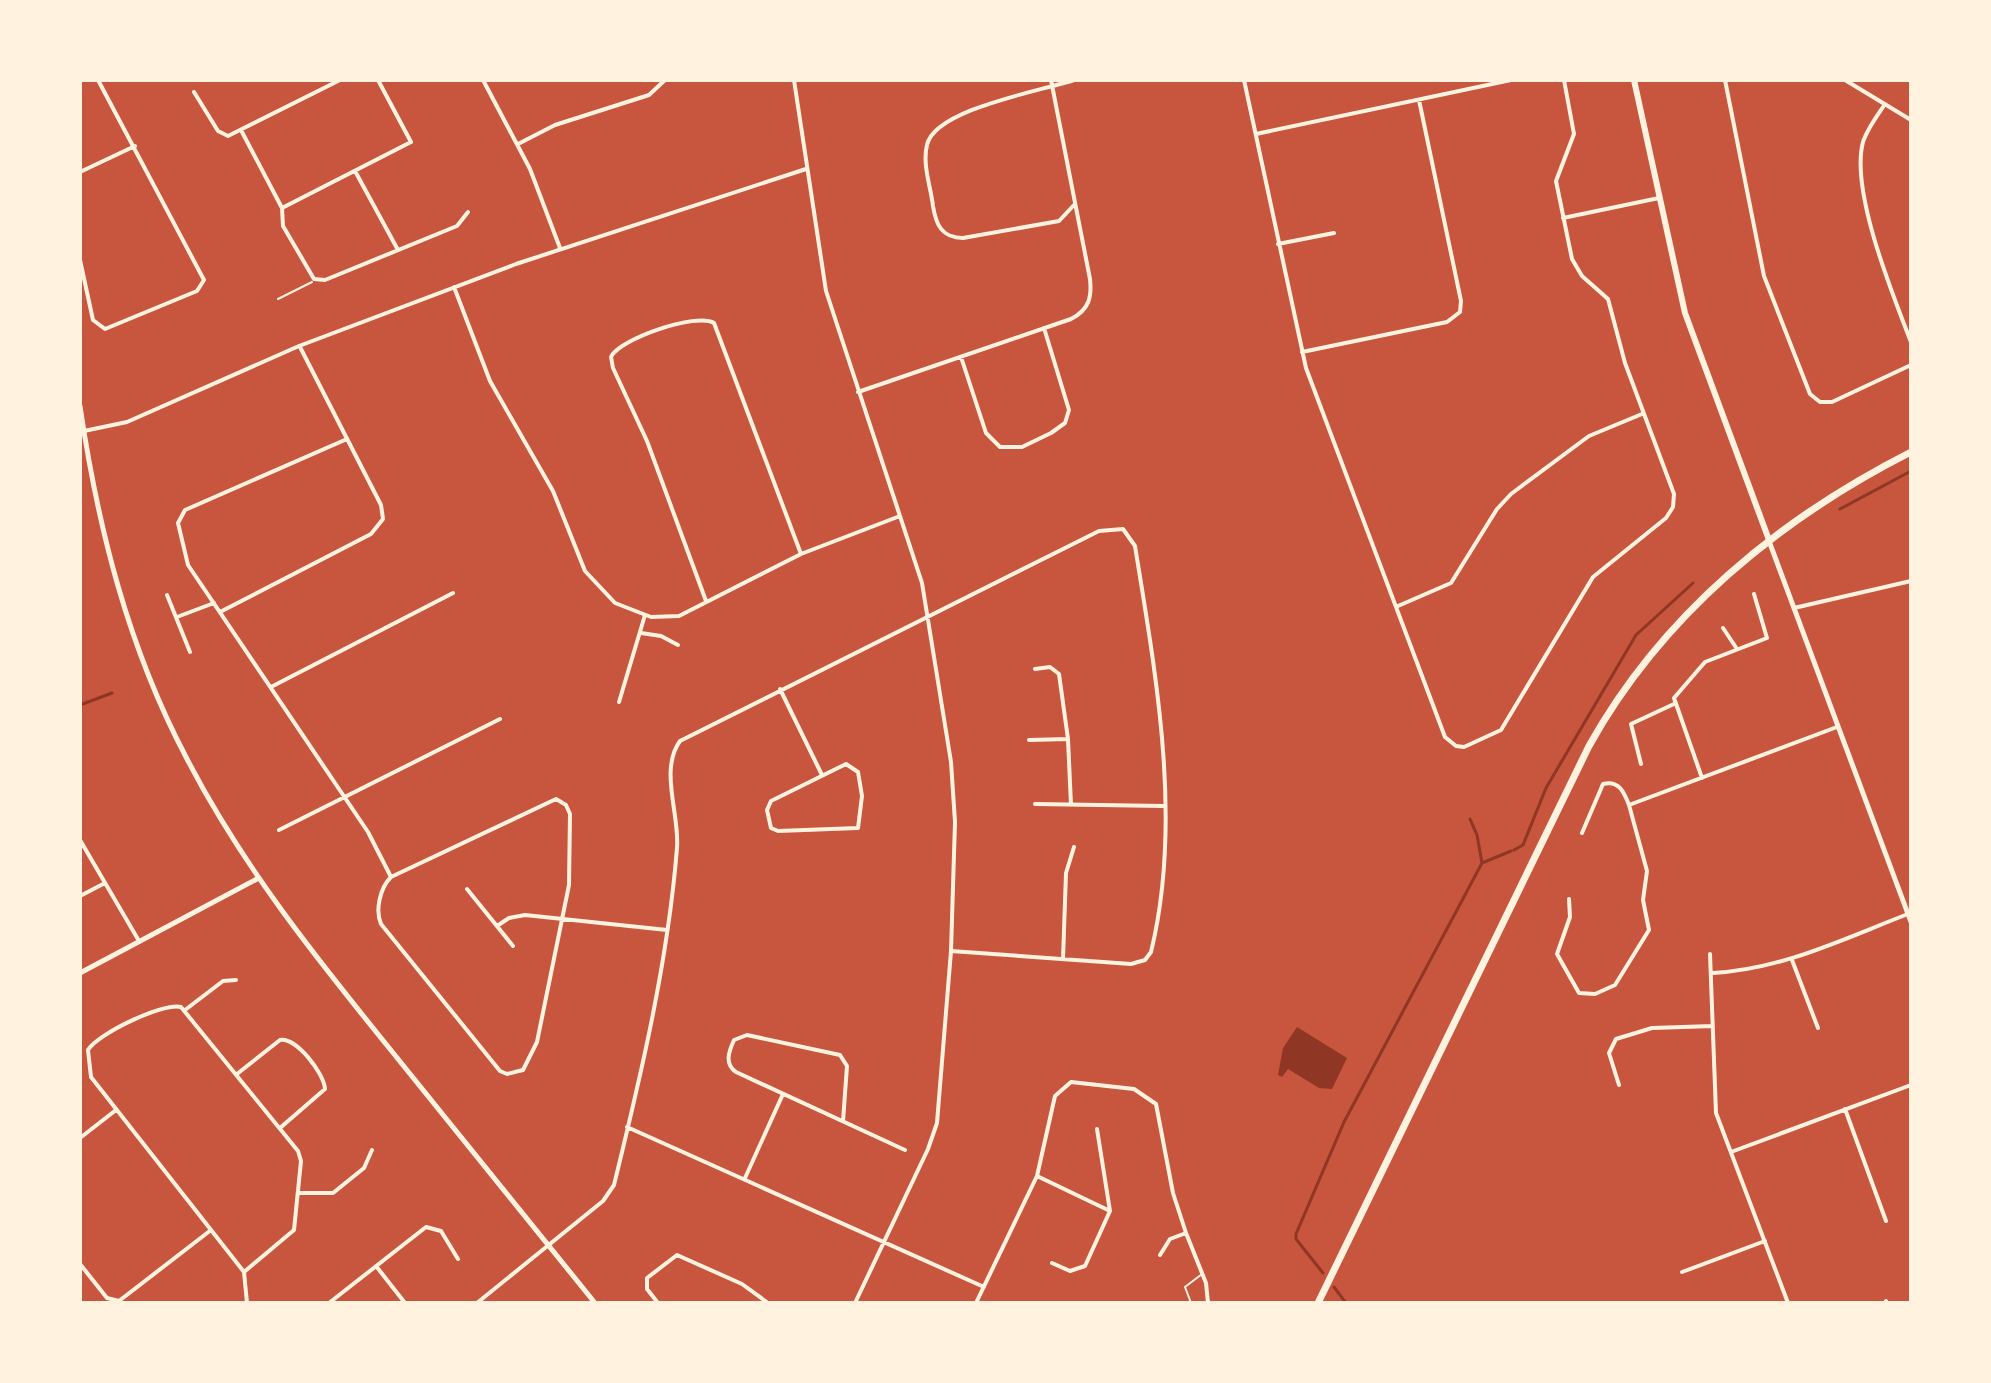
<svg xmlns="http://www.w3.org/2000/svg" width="1991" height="1383" viewBox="0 0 1991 1383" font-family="'Golos Text',sans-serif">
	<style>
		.water { fill: #8f3625 }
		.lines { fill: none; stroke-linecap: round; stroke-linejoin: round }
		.stream { stroke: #8f3625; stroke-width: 3 }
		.service { stroke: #fff3e0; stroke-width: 2 }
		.minor { stroke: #fff3e0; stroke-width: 4 }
		.tertiary { stroke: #fff3e0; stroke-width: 5 }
		.secondary { stroke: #fff3e0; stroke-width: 6 }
		.primary { stroke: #fff3e0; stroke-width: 7 }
	</style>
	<rect width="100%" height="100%" fill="#c8553d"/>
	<path class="water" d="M1297 1027 1347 1058 1332 1089 1319 1088 1288 1069 1282 1077 1278 1075 1283 1048Z"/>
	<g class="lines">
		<path class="stream" d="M1840 509 1911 471
			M80 705 112 693
			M1514 850 1523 845 1546 788 1636 635 1693 583
			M1482 863 1511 851
			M1323 1273 1296 1239V1234L1344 1122 1482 863 1477 835 1470 819
			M1334 1287 1346 1303"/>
		<path class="service" d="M278 299 312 282
			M1191 1303 1185 1287 1202 1274"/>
		<path class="minor" d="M483 80 530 169 560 248
			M794 80 826 291 922 583 951 762 955 822 951 951 937 1123 928 1149 855 1303
			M1074 80C1041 91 935 109 927 145 922 164 931 188 933 206 936 225 942 238 963 238L1059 221 1074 205
			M1244 80 1306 368 1445 737 1456 746 1464 747 1501 730 1593 577 1666 518 1673 507 1674 494 1625 363 1608 299 1582 276 1572 259 1556 181 1574 134 1564 80
			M1725 80 1764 276 1810 394 1820 402H1832L1911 365
			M1845 80 1911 120
			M194 92 218 131 228 136 340 80
			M1885 104C1877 116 1867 129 1863 142 1850 191 1893 295 1911 342
			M242 132 282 208 283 226 314 279 325 280 457 226 468 212
			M1256 134 1511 80
			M518 144 555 125 649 95 665 80
			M355 171 398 250
			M80 172 135 146
			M282 208 411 142 378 80
			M1563 218 1659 198
			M1278 244 1334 233
			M80 260 93 320 105 329 197 291 204 280 98 80
			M454 287 490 381 553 491 585 571 615 603 651 617 679 616 801 554 900 516
			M1302 352 1447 322 1460 312 1461 301 1419 100
			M961 357 986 433 1000 447H1022L1051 433 1065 423 1069 410 1044 328
			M858 392 1071 319C1089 310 1092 297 1090 279L1051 80
			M84 431 127 422 299 346 516 264 806 169
			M347 439 185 510 178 523 188 565 368 832 391 877
			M167 595 190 652
			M706 601 647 441 613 368 611 357C619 339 697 312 714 323L801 554
			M1398 606 1451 583 1497 509 1511 494 1589 436 1642 414
			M1794 608 1911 581
			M220 612 371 534 383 519 381 505 300 347
			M177 617 214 603
			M1723 628 1737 649
			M641 633 661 636 678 645
			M1035 669 1050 667 1059 674 1068 739 1071 805
			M271 687 453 593
			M780 689 822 775
			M619 702 645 615
			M1029 740 1068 739
			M846 764 858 772 862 796 858 828 778 831 771 828 767 810 771 801Z
			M1641 764 1631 724 1674 704
			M1702 778 1674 698 1705 662 1767 638 1754 594
			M556 799 566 805 570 814 569 885 537 1042 523 1070 507 1074 500 1071 381 924C375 910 380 888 391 877Z
			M1035 804 1164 806
			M279 830 500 719
			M1582 833 1603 784C1619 780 1624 792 1629 805
			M80 840 139 941
			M467 889 513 946
			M80 896 105 883
			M1569 899 1570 917 1557 954 1579 993 1595 994 1615 985 1649 930 1643 900 1647 871 1629 805 1837 727
			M497 926 509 918 525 915 667 930
			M1710 954 1716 1113 1788 1303
			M1063 959 1066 873 1074 847
			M1792 960 1818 1028
			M1713 973C1783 969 1843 939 1908 914
			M185 1010 223 981 236 980
			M88 1050C97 1034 164 1002 181 1007L298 1151 301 1161 294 1230 244 1272
			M88 1050 91 1077 244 1272 247 1303
			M237 1074 280 1040C296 1037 324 1073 325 1089L280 1128
			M1619 1085 1609 1053 1616 1039 1652 1028 1713 1026
			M1845 1109 1886 1221
			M843 1121 847 1066 840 1055 747 1035 734 1040C729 1051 724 1064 736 1072L905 1150
			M627 1127 984 1287
			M80 1138 116 1110
			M1731 1152 1911 1085
			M1037 1176 1110 1211
			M745 1178 783 1094
			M298 1193H333L364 1168 372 1150
			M1186 1233 1206 1283 1208 1303
			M1052 1263 1070 1271 1085 1266 1110 1211 1097 1129
			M80 1264 107 1298 119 1301 211 1230
			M376 1266 405 1303
			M1682 1272 1765 1241
			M1886 1301 1887 1303
			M329 1303 426 1227 441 1231 458 1259
			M477 1303 603 1201 614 1185C641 1075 668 961 677 848 680 815 659 770 680 741L1099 531 1123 529 1135 546C1156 676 1183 821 1151 952L1145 960 1131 964 951 951
			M658 1303 647 1289V1278L677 1255 742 1284 768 1303
			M976 1303 1037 1176 1055 1096 1071 1082 1134 1089 1156 1104 1173 1193 1186 1233 1170 1239 1160 1255"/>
		<path class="tertiary" d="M80 406C98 528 128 647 186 757 242 866 317 959 394 1054 461 1137 528 1220 595 1303
			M1769 541 1911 922
			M80 973 257 879"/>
		<path class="secondary" d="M1634 80 1685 313 1769 540"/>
		<path class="primary" d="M1318 1303 1589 746C1662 615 1779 519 1911 452"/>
	</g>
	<rect width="1991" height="1383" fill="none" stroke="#fff3e0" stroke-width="164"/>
</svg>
